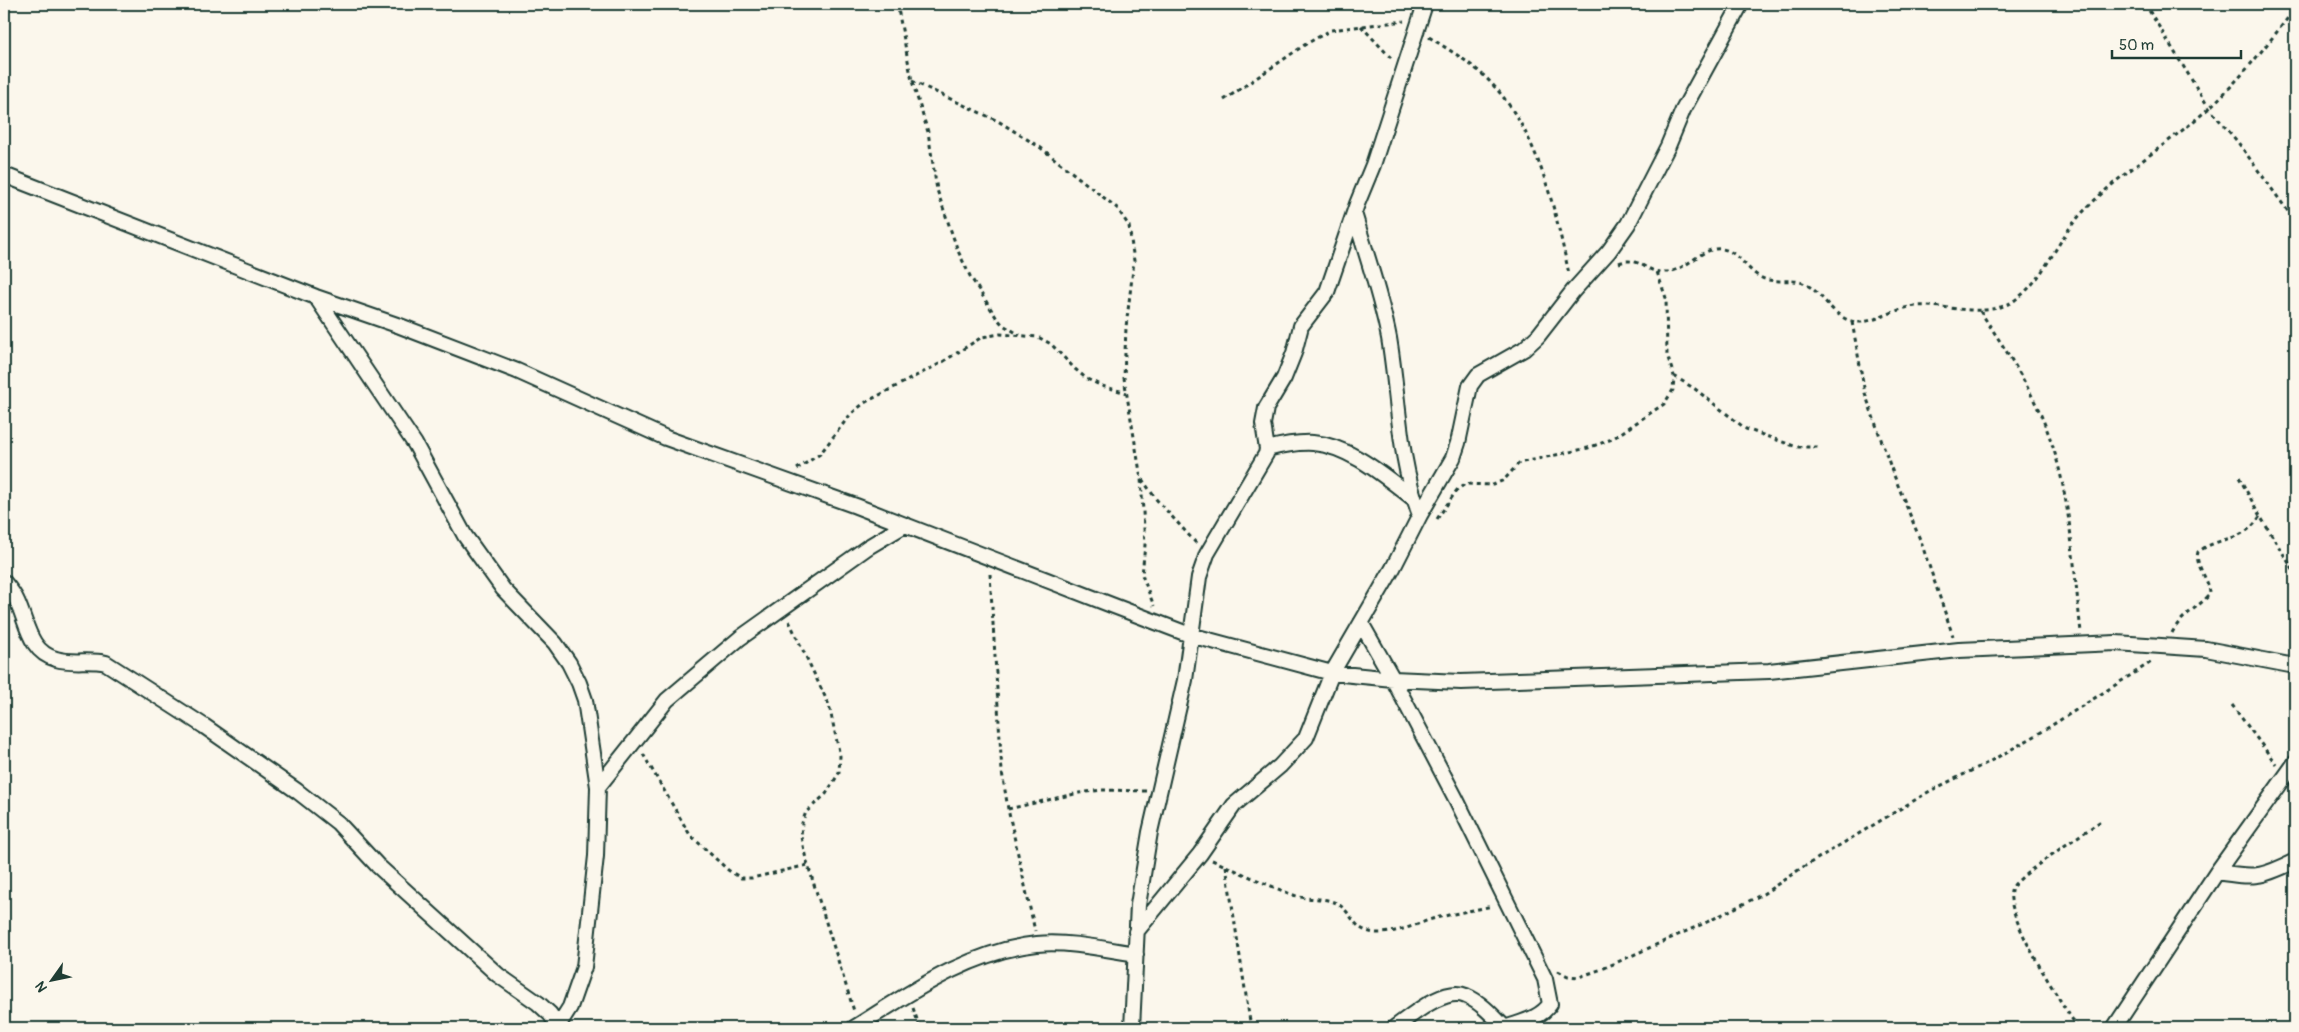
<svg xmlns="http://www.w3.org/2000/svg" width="2299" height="1032" viewBox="0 0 2299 1032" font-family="Pangolin,sans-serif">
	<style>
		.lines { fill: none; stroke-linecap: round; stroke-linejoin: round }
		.minor-casing { stroke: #1f3d34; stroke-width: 18 }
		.path { stroke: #1f3d34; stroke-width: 3; stroke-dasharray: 4 4; stroke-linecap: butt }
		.minor { stroke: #fbf7ec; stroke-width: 14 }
	</style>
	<rect width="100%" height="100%" fill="#fbf7ec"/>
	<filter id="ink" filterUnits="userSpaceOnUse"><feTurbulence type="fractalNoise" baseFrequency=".02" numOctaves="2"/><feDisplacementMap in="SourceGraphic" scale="10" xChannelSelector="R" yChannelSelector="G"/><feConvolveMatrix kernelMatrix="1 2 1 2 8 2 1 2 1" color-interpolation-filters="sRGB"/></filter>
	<g filter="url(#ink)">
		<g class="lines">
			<g class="minor-casing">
				<path id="minor" d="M4 175 316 297 400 326 517 371 666 438 856 506 1114 606 1190 635 1332 673 1393 679 1461 682 1769 671 1959 650 2116 643 2206 649 2295 666
					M1354 213C1366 254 1381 296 1389 338 1399 397 1398 458 1420 515
					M316 297 415 444 465 536 503 589 555 643 569 663 579 683 585 700 598 787 596 856 584 967 570 1007 558 1026
					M1267 449C1283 445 1298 442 1313 443 1350 446 1384 476 1413 498
					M4 582C9 588 14 594 17 601 27 622 29 652 56 659 72 664 89 659 106 663L204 726 297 791 338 823 378 866 498 975 538 1003 550 1014 559 1028
					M1361 623 1393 679 1456 799 1545 979 1550 1004C1540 1019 1521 1022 1505 1028
					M598 787 667 700 740 638 868 547 905 525
					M2217 872C2255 878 2260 878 2295 861
					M1136 932 1200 854 1234 805 1280 766 1306 738 1332 673 1393 568 1420 515 1453 458 1458 443 1470 386 1478 375 1524 349 1538 336 1573 291 1609 251 1628 224 1668 146 1683 110 1741 4
					M854 1028C910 993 969 951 1037 944 1069 941 1104 949 1136 954
					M1132 1028 1138 905 1150 832 1185 680 1199 577 1207 554 1266 454 1267 449 1263 424 1266 408 1284 378 1294 353 1301 326 1327 292 1357 204 1373 165 1425 4
					M1394 1028C1411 1016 1445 986 1466 996 1481 1002 1494 1017 1505 1028
					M2114 1028 2217 872 2295 763"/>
			</g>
			<path class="path" d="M897 4 912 81 928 132 937 190 958 251 970 276 996 317 1003 325 1020 335
				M2145 4 2209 108 2237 141 2295 221
				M1361 26 1392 59
				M1429 37C1452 52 1474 64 1493 85 1539 135 1555 209 1569 274
				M912 81 998 121 1041 148 1117 208 1129 226 1134 261 1126 327 1124 378 1141 478 1145 545 1142 575 1154 606
				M1224 100 1306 44 1331 30 1404 21
				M1619 263C1640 255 1645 274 1666 272 1685 271 1697 252 1715 249 1736 246 1745 269 1760 277 1774 285 1792 277 1805 284 1823 293 1831 315 1851 321 1869 327 1896 307 1916 306 1949 304 1985 320 2015 300 2045 279 2057 239 2082 213 2119 173 2168 145 2209 108 2241 79 2268 43 2295 9
				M1980 311C2008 353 2036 395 2052 444 2071 501 2074 572 2081 632
				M1852 322 1865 393 1891 468 1921 542 1953 636
				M1674 376 1695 389 1746 429 1797 447H1819
				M797 469 820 454 850 415 864 403 941 363 982 337 1000 334 1038 337 1051 344 1075 369 1087 379 1102 386 1127 393
				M2239 477 2260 516 2295 573
				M1142 479 1156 499 1196 543
				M1437 519 1457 490 1465 484 1493 485 1504 480 1519 463 1588 448 1612 439 1664 404 1673 390 1674 376 1667 355 1666 298 1657 272
				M990 574 1002 772 1008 809 1035 931
				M789 621 829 705 840 756 839 773 826 794 806 812 802 823 801 837 806 859 854 1011
				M2172 633C2181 615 2198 608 2210 594 2210 580 2194 565 2198 552 2220 535 2244 543 2260 516
				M2232 705 2276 764
				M643 754 690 835 728 870 741 878H752L808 865
				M1008 809 1079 793 1102 790 1146 791
				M1212 860C1240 872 1267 885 1296 896 1309 900 1324 897 1336 903 1355 913 1351 932 1378 933 1396 933 1412 926 1429 920 1449 914 1471 911 1492 906
				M1226 866 1251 1028
				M1558 971 1568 976 1579 977 1602 969 1707 922 1763 894 1800 869 1930 791 1987 763 2035 736 2153 661
				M913 1008 920 1028
				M2078 1028C2063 1005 2001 912 2012 888 2020 874 2084 833 2101 821"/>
			<use href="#minor" class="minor"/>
		</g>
	</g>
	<rect width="2299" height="1032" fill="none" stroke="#fbf7ec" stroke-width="20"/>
	<rect x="10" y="10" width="2279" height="1012" fill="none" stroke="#1f3d34" stroke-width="2" filter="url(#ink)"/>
	<g transform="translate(52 980) rotate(237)" stroke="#fbf7ec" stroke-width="4" paint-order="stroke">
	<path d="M0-4L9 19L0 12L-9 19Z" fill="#1f3d34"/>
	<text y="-8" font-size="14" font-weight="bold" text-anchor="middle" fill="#1f3d34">N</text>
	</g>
	<path d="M2112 50v8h129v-8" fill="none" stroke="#1f3d34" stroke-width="2.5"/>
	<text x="2119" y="50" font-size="15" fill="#1f3d34" stroke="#fbf7ec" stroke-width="4" paint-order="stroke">50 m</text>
</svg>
